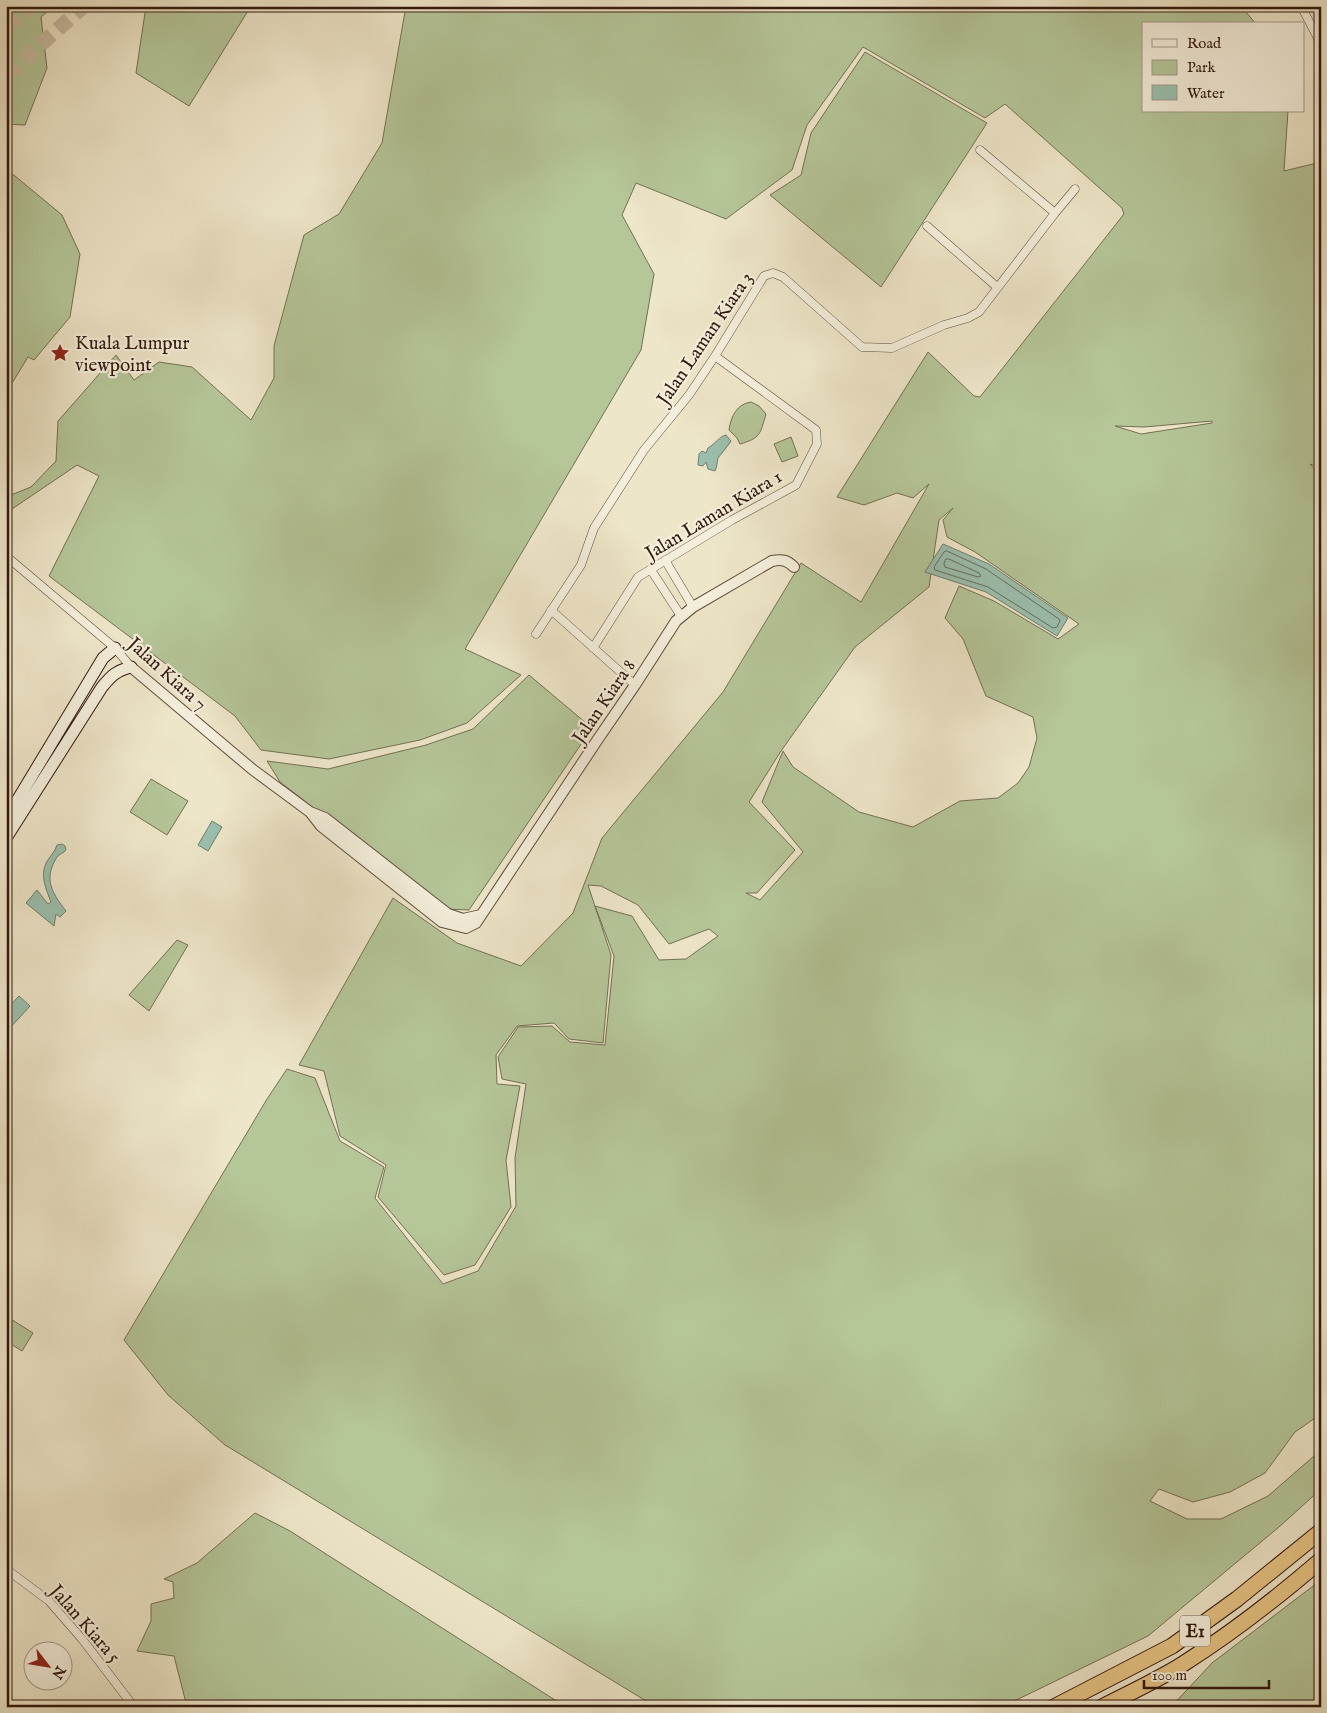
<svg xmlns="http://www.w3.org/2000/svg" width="1327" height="1713" viewBox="0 0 1327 1713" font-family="'IM FELL English',serif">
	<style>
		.green { fill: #b5c699; stroke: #747054; fill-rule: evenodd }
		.water { fill: #9bc0af; stroke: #717d6f }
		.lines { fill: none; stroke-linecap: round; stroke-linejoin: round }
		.shore { stroke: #666c5e; stroke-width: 1 }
		.motorway-tunnel { stroke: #c8bda4; stroke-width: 15; stroke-dasharray: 15 8; stroke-linecap: butt }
		.minor-casing { stroke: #614c3d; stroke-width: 9 }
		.tertiary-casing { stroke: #614c3d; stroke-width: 12 }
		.secondary-casing { stroke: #32190e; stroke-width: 13 }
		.motorway-casing { stroke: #32190e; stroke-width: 17 }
		.minor { stroke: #f4efdc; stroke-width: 8 }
		.tertiary { stroke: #f4efdc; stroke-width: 10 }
		.secondary { stroke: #f4efdc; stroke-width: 11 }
		.motorway { stroke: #e7c384; stroke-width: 15 }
		.labels { text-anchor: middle; stroke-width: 4.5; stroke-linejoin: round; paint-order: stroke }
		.shield { fill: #f4efdc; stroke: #6c594c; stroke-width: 1 }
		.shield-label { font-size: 18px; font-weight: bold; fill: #32190e }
		.street-label { font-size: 19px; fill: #32190e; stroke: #f4efdc }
		.poi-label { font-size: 19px; fill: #32190e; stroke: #f4efdc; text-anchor: start }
	</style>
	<rect width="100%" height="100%" fill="#eee6c9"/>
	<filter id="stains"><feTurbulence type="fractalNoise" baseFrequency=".004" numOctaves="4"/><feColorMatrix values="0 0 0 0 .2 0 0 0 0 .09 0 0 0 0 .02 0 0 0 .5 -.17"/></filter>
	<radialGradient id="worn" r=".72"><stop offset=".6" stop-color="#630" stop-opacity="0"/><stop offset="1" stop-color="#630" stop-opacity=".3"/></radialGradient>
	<path class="green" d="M6 6H54L41 17 47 68 25 125 6 124Z
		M146 6H251L189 106 136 73Z
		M406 6H1241L1256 24H1143V111H1288L1284 171 1321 162V468L1310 464 1319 474H1321V1414L1295 1432 1265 1473 1230 1492 1193 1502 1159 1489 1150 1501 1187 1519H1221L1268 1496 1321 1450V1489L1279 1527 1148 1636 1002 1707H656L225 1445 168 1395 124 1340 267 1099 287 1069 315 1078 340 1141 384 1167 375 1198 443 1284 478 1271 516 1206 515 1158 526 1084 502 1079 498 1057 518 1027 552 1026 570 1042 605 1045 614 956 595 906 632 916 659 960 686 959 718 936 709 929 669 944 638 905 601 886 588 885 611 955 603 1043 569 1039 554 1023 517 1026 496 1055 497 1084 520 1086 506 1160 511 1207 475 1265 444 1275 378 1197 386 1165 340 1136 324 1071 299 1065 393 898 457 943 521 966 573 913 602 838 723 692 801 563 861 602 929 484 913 498 897 493 864 505 837 497 928 352 974 396 980 397 1124 214 1122 208 1005 104 985 118 863 47 807 125 792 170 726 219 636 183 622 215 654 274 641 350 465 649 521 675 467 723 420 740 329 759 261 750 235 716 49 576 99 476 77 465 12 509 6 504V497L31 487 56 461 58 421 116 355 134 380 159 362 192 367 251 420 274 378V346L304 235 339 214 382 143ZM1212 421V423L1141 434 1115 426 1144 427ZM953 508 943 520 947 537 975 552 1079 624 1058 639 994 601 959 586 945 618 963 639 986 696 1033 717 1037 738 1029 767 1018 783 998 798 960 801 913 827 859 812 793 767 783 751 762 802 803 852 760 900 746 893H757L795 850 749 802 781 751 855 647 929 587 939 520Z
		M865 52 987 123 881 287 770 195 801 175 811 133Z
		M6 170 15 176 62 215 80 254 70 317 34 360 28 357 6 393Z
		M751 402 759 406 766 414C760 434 761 438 740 444L737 438 729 430C731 416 737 404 751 402Z
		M791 437 798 456 782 462 774 444Z
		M529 675 592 728 469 910 444 909 280 782 267 761 328 769 426 745 473 729Z
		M151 779 188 801 167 835 130 812Z
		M177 940 188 945 149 1011 129 995Z
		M6 1316 33 1333 22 1351 6 1341Z
		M255 1513 290 1531 566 1707H187L174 1656 137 1651 151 1621V1604L174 1598 173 1582 164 1579 197 1563Z
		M1321 1580V1707H1171L1212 1663Z"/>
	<path class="water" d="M726 435 731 441C728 446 721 454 718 458 717 462 717 467 715 471L708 469 706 462 703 466 698 465 699 454 702 451 706 453 708 448C715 444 720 436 726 435Z
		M943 544 989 564 1068 618 1057 636 986 592 925 572Z
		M212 821 222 827 208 851 198 845Z
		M62 844 65 846 66 850C63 854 60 853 57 857 43 879 52 893 66 911L60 917 56 914 54 926 26 903 37 890 48 904 51 902C46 889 40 876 46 863 50 856 55 852 57 845Z
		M19 996 30 1006 9 1029 6 1027V1010Z"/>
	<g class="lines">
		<path class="shore" d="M947 551 986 569 1059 619 1060 621 1057 627 1053 628 988 587 935 570 934 567 944 552Z
			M946 559H949L979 573 981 576 978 577 945 567 944 564Z"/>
		<path class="motorway-tunnel" d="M6 27 31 6
			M6 75 84 6"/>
		<g class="minor-casing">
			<path id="minor" d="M1281 6 1282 7
				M1301 6 1321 44
				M980 150 1055 213
				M927 226 997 287
				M6 556 115 648 131 667
				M665 560 693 607
				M651 570 681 616
				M551 610 635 685
				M536 634 581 565 594 528 644 450 689 395 715 356 764 276 773 273 783 277 862 347 892 348 944 325 968 318 979 312 1055 213 1075 189
				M593 648 638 577 732 520 796 485 817 444 816 430 715 356
				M6 1569 49 1601 82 1639 134 1707"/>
		</g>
		<g class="tertiary-casing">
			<path id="tertiary" d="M131 667 252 769 310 812 325 818 448 914 463 919 481 915
				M310 812 321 826 442 922 466 928 476 923 596 742 635 685 676 621 693 607 772 561C782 559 787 560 794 567"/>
		</g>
		<g class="secondary-casing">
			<path id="secondary" d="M6 819 103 658 115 648
				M6 838 102 687C112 675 116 671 131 667"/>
		</g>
		<g class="motorway-casing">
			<path id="motorway" d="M1054 1707 1172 1646 1237 1599 1321 1531
				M1102 1707C1129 1693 1158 1680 1183 1664 1232 1633 1278 1597 1321 1560"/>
		</g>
		<use href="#minor" class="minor"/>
		<use href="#tertiary" class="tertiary"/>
		<use href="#secondary" class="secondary"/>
		<use href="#motorway" class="motorway"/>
	</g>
	<defs>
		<g id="sight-bare" transform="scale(1.5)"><path d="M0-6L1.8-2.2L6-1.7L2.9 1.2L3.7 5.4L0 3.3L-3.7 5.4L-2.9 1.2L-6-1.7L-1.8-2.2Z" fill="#8f2418" stroke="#f4efdc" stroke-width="2.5" paint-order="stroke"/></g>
	</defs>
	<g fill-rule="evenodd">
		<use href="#sight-bare" x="60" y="353"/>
	</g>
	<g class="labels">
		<rect class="shield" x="1180" y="1615.5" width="30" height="31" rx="4"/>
		<g class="shield-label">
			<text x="1195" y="1637">E1</text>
		</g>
		<g class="street-label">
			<text transform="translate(704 338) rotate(-56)" y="7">Jalan Laman Kiara 3</text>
			<text transform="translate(713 514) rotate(-31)" y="7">Jalan Laman Kiara 1</text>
			<text transform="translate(168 673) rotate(42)" y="7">Jalan Kiara 7</text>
			<text transform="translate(603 701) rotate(-56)" y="7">Jalan Kiara 8</text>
			<text transform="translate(86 1623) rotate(49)" y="7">Jalan Kiara 5</text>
		</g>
		<g class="poi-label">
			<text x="75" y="349">Kuala Lumpur<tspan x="75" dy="22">viewpoint</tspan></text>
		</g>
	</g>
	<rect width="1327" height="1713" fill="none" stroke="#eee6c9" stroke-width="25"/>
	<rect x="8" y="8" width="1312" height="1698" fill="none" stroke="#32190e" stroke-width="2.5"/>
	<rect x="12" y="12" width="1302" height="1688" fill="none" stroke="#32190e"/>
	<rect x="1142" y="22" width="162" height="90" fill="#f4efdc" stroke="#a6998a"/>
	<rect x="1152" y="39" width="25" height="8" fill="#f4efdc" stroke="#a6998a"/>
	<text x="1187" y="48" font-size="15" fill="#32190e">Road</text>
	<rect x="1152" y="60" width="25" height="15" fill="#b5c699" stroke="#a6998a"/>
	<text x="1187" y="72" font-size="15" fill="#32190e">Park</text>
	<rect x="1152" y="85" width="25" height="15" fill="#9bc0af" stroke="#a6998a"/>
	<text x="1187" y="98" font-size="15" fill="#32190e">Water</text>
	<g transform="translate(48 1666) rotate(121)"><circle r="24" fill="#f4efdc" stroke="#a6998a"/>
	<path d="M0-4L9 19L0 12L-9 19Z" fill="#8f2418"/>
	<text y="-8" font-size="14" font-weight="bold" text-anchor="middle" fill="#32190e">N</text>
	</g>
	<path d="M1144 1680v8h125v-8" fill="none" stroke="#32190e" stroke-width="2.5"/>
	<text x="1152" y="1680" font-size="15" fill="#32190e" stroke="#f4efdc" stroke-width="4" paint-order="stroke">100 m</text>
	<rect width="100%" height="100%" filter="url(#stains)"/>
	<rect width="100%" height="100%" fill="url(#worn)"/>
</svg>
